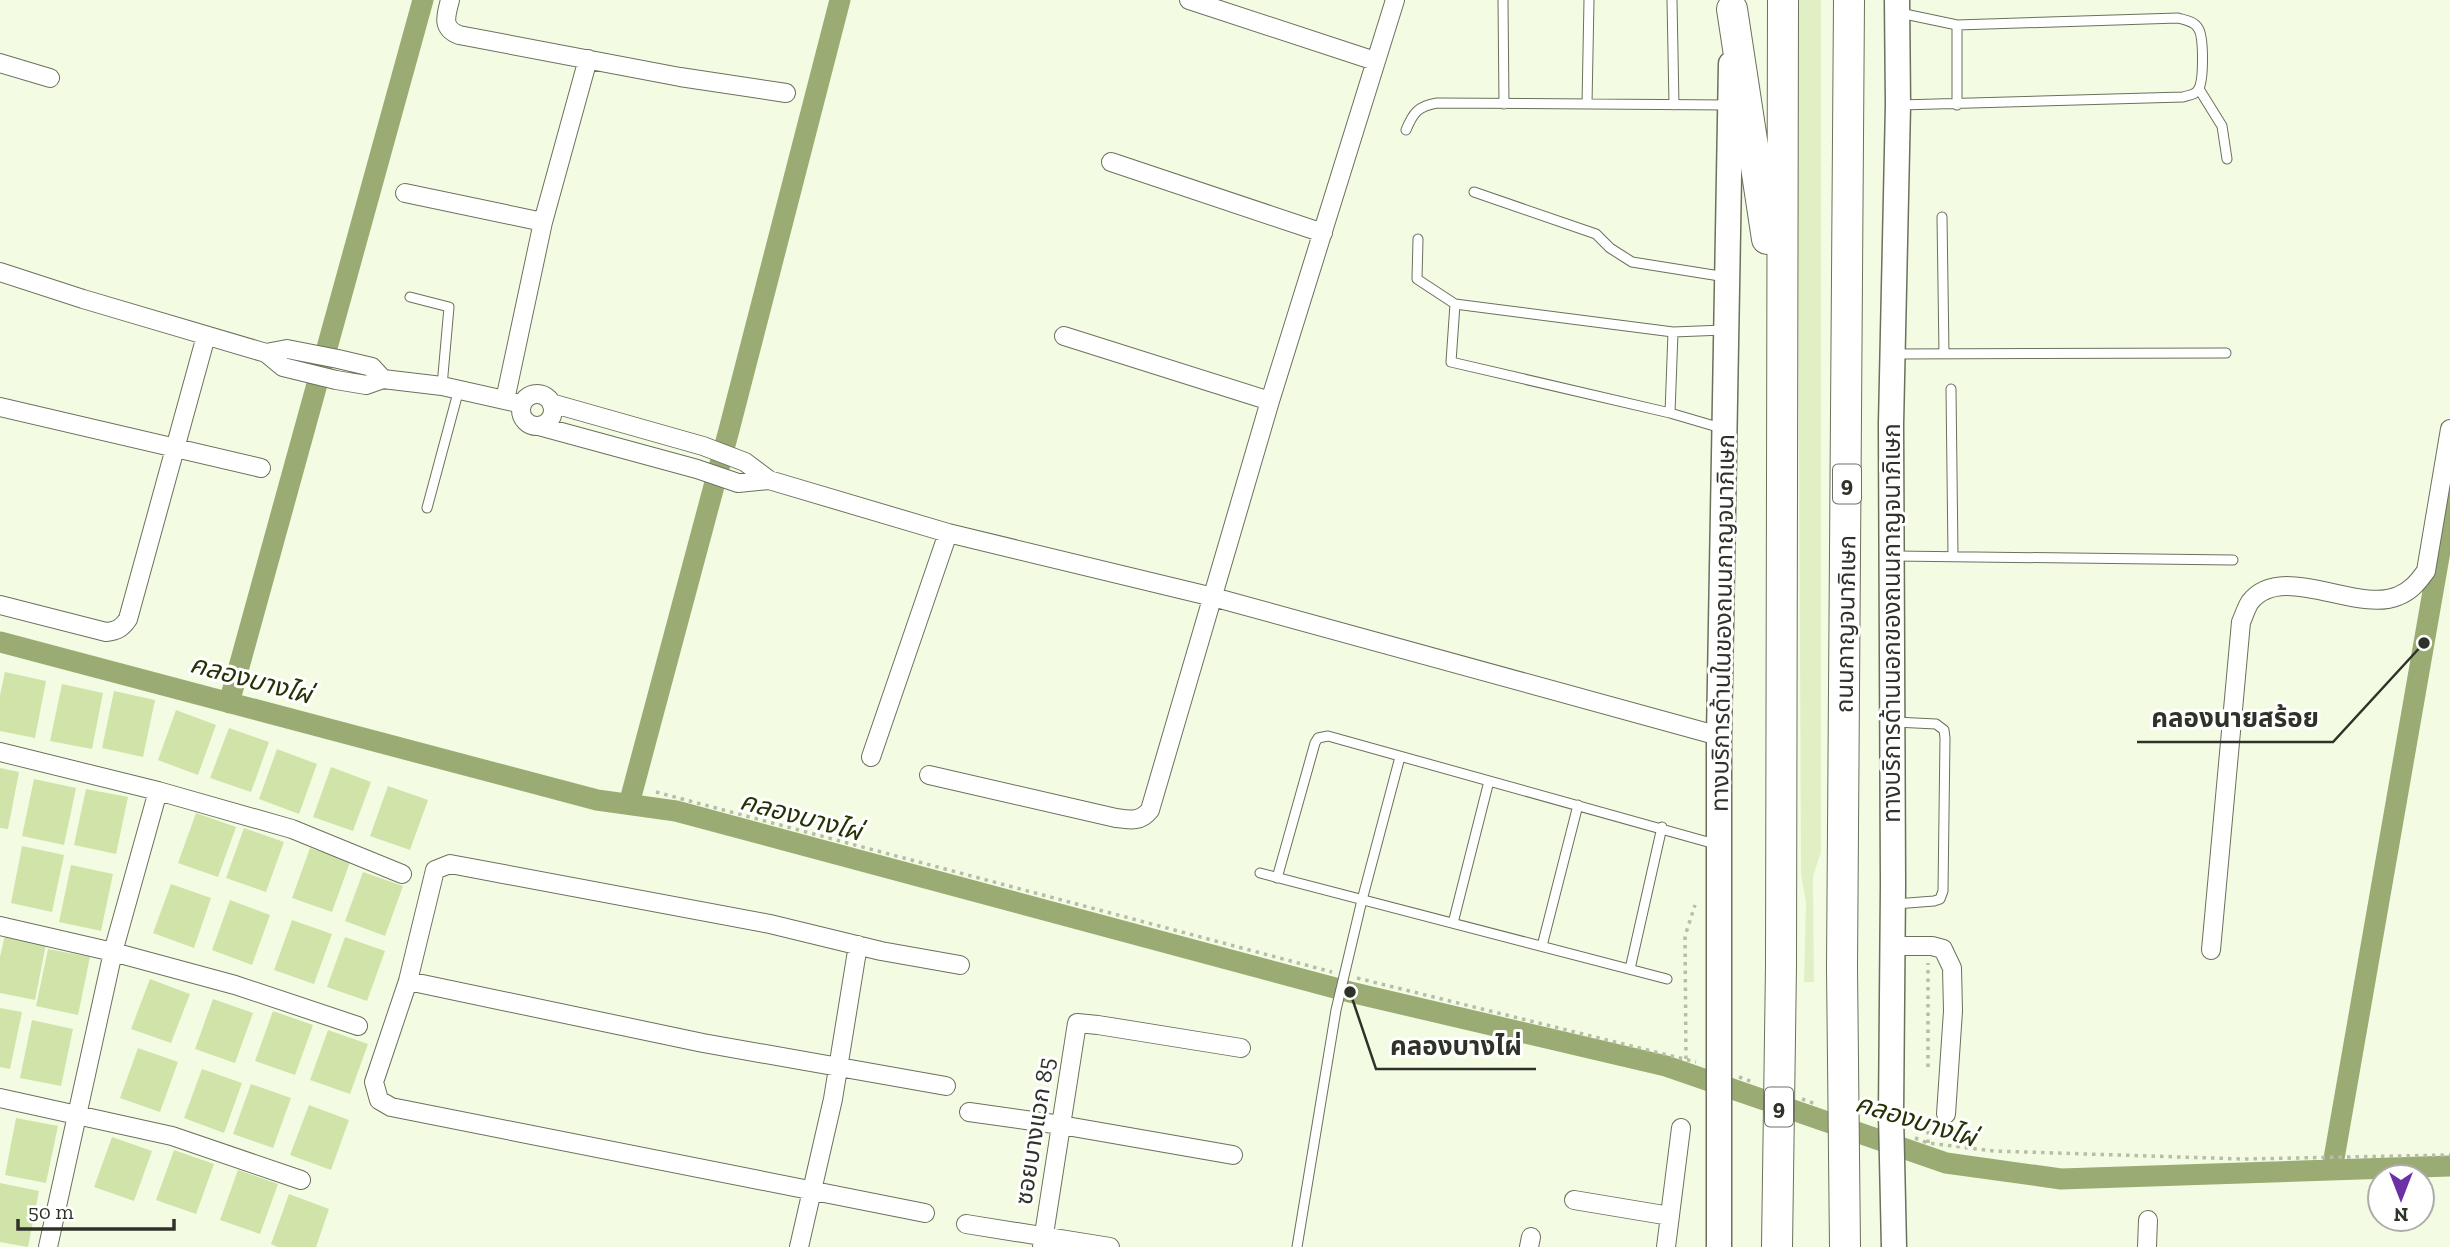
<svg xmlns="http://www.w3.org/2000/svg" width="2450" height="1247" viewBox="0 0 2450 1247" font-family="'Zilla Slab','Noto Sans Thai',serif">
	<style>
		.green { fill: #e1f0c4 }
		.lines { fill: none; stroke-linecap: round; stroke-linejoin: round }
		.canal { stroke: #9aac74; stroke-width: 21 }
		.building { fill: #d0e3a9 }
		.service-casing { stroke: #6a715c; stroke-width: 11 }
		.minor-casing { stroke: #6a715c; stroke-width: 20 }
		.secondary-casing { stroke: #6a715c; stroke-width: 27 }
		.trunk-casing { stroke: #6a715c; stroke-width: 32 }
		.path { stroke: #b6bda9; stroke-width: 3.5; stroke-dasharray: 3.5 5; stroke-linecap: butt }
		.service { stroke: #fff; stroke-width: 9 }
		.minor { stroke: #fff; stroke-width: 18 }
		.secondary { stroke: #fff; stroke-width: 24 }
		.trunk { stroke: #fff; stroke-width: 30 }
		.labels { text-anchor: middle; stroke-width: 6; stroke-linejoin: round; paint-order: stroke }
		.shield { fill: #fff; stroke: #6d7069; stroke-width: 2 }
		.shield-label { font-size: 23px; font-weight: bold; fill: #2f3229 }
		.street-label { font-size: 24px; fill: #2f3229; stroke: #fff }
		.water-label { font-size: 26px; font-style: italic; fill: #263105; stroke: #fff }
		.leader { fill: none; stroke: #2f3229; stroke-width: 2.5 }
		.callout-dot { fill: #2f3229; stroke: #fff; stroke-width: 2.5 }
		.callout-label { font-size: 26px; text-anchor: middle; font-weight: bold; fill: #2f3229; stroke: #fff; stroke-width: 6; stroke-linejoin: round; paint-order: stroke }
	</style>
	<rect width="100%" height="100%" fill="#f3fce3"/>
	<path class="green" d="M1797 0H1821V852L1813 876 1814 982H1804L1806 902 1801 875Z"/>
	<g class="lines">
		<path class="canal" d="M0 642 597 800 676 811 1350 992 1666 1066 1946 1163 2061 1179 2450 1166
			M229 703 423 0
			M629 804 729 430 840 0
			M2332 1170 2450 494"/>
	</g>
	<path class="building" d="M5 672 46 681 35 738 0 731V695Z
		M62 684 103 693 92 749 50 741Z
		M114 691 155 700 143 757 102 748Z
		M176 710 216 725 198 775 158 760Z
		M229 728 269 742 251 792 210 778Z
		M277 749 317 764 299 814 259 799Z
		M331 767 371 782 353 831 313 817Z
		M0 768 19 772 8 829 0 828Z
		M34 779 76 788 64 845 22 836Z
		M388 786 428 800 410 850 370 836Z
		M86 789 128 797 116 854 74 845Z
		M196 813 236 827 218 877 178 863Z
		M244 828 284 842 266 892 226 878Z
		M22 846 64 855 52 912 11 903Z
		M310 848 350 862 332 912 292 898Z
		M71 865 113 874 101 931 59 922Z
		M363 872 403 886 385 936 345 921Z
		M171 884 211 898 194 948 153 933Z
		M230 900 270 915 252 965 212 950Z
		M292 920 332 934 314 984 274 970Z
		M5 935 46 944 35 1000 0 993V957Z
		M345 937 385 951 367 1001 327 987Z
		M48 949 90 957 78 1015 36 1006Z
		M150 979 190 994 171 1043 131 1029Z
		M213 999 253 1013 235 1063 195 1049Z
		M0 1008 22 1012 10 1069 0 1067Z
		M273 1011 313 1025 295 1075 255 1061Z
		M32 1020 73 1029 61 1086 20 1078Z
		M328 1030 368 1044 350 1094 310 1080Z
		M138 1048 178 1062 160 1112 120 1098Z
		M202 1069 242 1083 224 1133 184 1118Z
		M251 1084 291 1098 273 1148 233 1134Z
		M309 1105 349 1120 331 1170 290 1155Z
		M16 1118 58 1126 46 1183 5 1175Z
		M112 1137 152 1151 134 1201 94 1187Z
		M174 1150 214 1164 196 1214 156 1200Z
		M238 1170 278 1184 260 1234 220 1220Z
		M0 1183 39 1191 28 1247 0 1242Z
		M289 1194 329 1209 316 1247H278L271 1244Z"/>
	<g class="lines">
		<g class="service-casing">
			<path id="service" d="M1503 0 1504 104
				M1672 0 1674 105
				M1900 13 1957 25V105
				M2199 89 2222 126 2227 159
				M1587 104 1589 0
				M1900 105 2183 97C2189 95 2195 95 2198 90 2204 82 2204 36 2198 28 2194 21 2185 20 2178 18L1957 25
				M1406 130C1413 113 1418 106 1437 103L1728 105
				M1474 192 1596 234 1610 248 1632 262 1726 277
				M1942 217 1944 354
				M1418 239 1417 279 1455 304
				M410 297 449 307 442 386
				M1895 354 2226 353
				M1951 389 1953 555
				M1670 413 1451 362 1455 304 1673 332
				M1721 428 1670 413 1673 332 1724 330
				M427 508 459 389
				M1895 556 2233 560
				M1260 873 1667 979
				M1277 878 1315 743 1318 738 1328 736 1715 844
				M1895 904 1934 901 1940 899 1943 891 1945 738 1944 730 1936 724 1895 722
				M1453 923 1489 781
				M1542 946 1578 805
				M1630 969 1662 827
				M1297 1247 1336 1010 1362 900 1400 757"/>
		</g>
		<g class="minor-casing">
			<path id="minor" d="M450 0C446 16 441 28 459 35L680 77 786 93
				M1189 0 1375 61
				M0 63 50 78
				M1111 162 1323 233
				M405 193 543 222
				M0 272 83 299 266 353 283 367 336 380 366 385 383 379 442 386 522 404
				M1064 336 1270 401
				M266 353 287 349 338 359 372 367 383 379
				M521 410a16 16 0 1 1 32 0a16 16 0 1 1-32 0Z
				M505 400 543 222 588 59
				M551 403 703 446 745 462 769 480 948 533 1213 597 1719 736
				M0 407 261 468
				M539 426 697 469 738 483 769 480
				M0 605 106 632C117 631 122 628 128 619L206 336
				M0 752 158 791 292 829 402 874
				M871 757 948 533
				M929 775 1116 818C1130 820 1141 822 1150 810L1270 401 1395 0
				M0 926 113 952 235 985 358 1026
				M1893 946H1932L1943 949 1952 968 1953 1011 1946 1114
				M2211 950 2241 622C2244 616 2246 608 2250 602 2282 561 2357 614 2398 596 2411 591 2418 582 2426 571L2450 429
				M408 981 703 1043 946 1086
				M0 1098 172 1136 301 1180
				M969 1112 1061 1125 1233 1155
				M1574 1200 1670 1216
				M925 1213 391 1107 379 1100 374 1082 408 981 435 870 450 864 770 924 881 951 960 965
				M966 1224 1110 1247
				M48 1247 113 952 158 791
				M799 1247 833 1099 858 945
				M1042 1247 1077 1023 1098 1025 1241 1048
				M1529 1247 1531 1237
				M1666 1247 1681 1128
				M2147 1247 2148 1220"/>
		</g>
		<g class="secondary-casing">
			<path id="secondary" d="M1719 1247V736L1731 64
				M1894 1247 1891 1115 1893 885 1891 424 1898 105 1897 0"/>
		</g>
		<g class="trunk-casing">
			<path id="trunk" d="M1732 9 1767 239
				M1777 1247 1781 966 1783 0
				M1845 1247 1842 968 1849 0"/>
		</g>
		<path class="path" d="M656 792 1332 972
			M1357 978 1696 1062
			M1686 1059 1685 936 1695 905
			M1928 1067V963
			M1739 1077 1755 1083
			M1802 1099 1818 1105
			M1915 1138 1928 1143 1994 1151 2243 1159 2450 1155
			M1928 1143V1120"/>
		<use href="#service" class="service"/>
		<use href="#minor" class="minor"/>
		<use href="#secondary" class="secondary"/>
		<use href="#trunk" class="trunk"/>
	</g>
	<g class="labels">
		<g class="shield">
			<rect x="1833" y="464.5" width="28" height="39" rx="5"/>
			<rect x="1765" y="1087.5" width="28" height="39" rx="5"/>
		</g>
		<g class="shield-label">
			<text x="1847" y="492">9</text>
			<text x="1779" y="1115">9</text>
		</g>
		<g class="street-label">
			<text transform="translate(1723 623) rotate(-89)" y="8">ทางบริการด้านในของถนนกาญจนาภิเษก</text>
			<text transform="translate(1892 623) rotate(-90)" y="8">ทางบริการด้านนอกของถนนกาญจนาภิเษก</text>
			<text transform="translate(1846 624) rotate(-89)" y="8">ถนนกาญจนาภิเษก</text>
			<text transform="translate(1035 1131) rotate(-81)" y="8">ซอยบางแวก 85</text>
		</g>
		<g class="water-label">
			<text transform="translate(251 679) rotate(15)" y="9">คลองบางไผ่</text>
			<text transform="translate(801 816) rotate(15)" y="9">คลองบางไผ่</text>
			<text transform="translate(1916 1120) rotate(17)" y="9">คลองบางไผ่</text>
		</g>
	</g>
	<path class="leader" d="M2424 643L2333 742H2137M1350 992L1376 1069H1536"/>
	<g class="callout-dot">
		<circle cx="2424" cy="643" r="7"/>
		<circle cx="1350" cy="992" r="7"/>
	</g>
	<g class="callout-label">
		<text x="2235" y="727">คลองนายสร้อย</text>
		<text x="1456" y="1055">คลองบางไผ่</text>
	</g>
	<g transform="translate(2401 1198) rotate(180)"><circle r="33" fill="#ffffff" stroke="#acada9" stroke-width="2"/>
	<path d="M0-5L12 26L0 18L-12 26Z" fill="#6b30a6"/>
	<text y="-10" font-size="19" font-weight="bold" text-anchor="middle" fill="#2f3229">N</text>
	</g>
	<path d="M18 1219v10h156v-10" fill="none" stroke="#2f3229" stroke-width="3.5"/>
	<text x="28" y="1219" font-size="21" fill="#2f3229" stroke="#ffffff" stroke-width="5" paint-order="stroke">50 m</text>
</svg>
